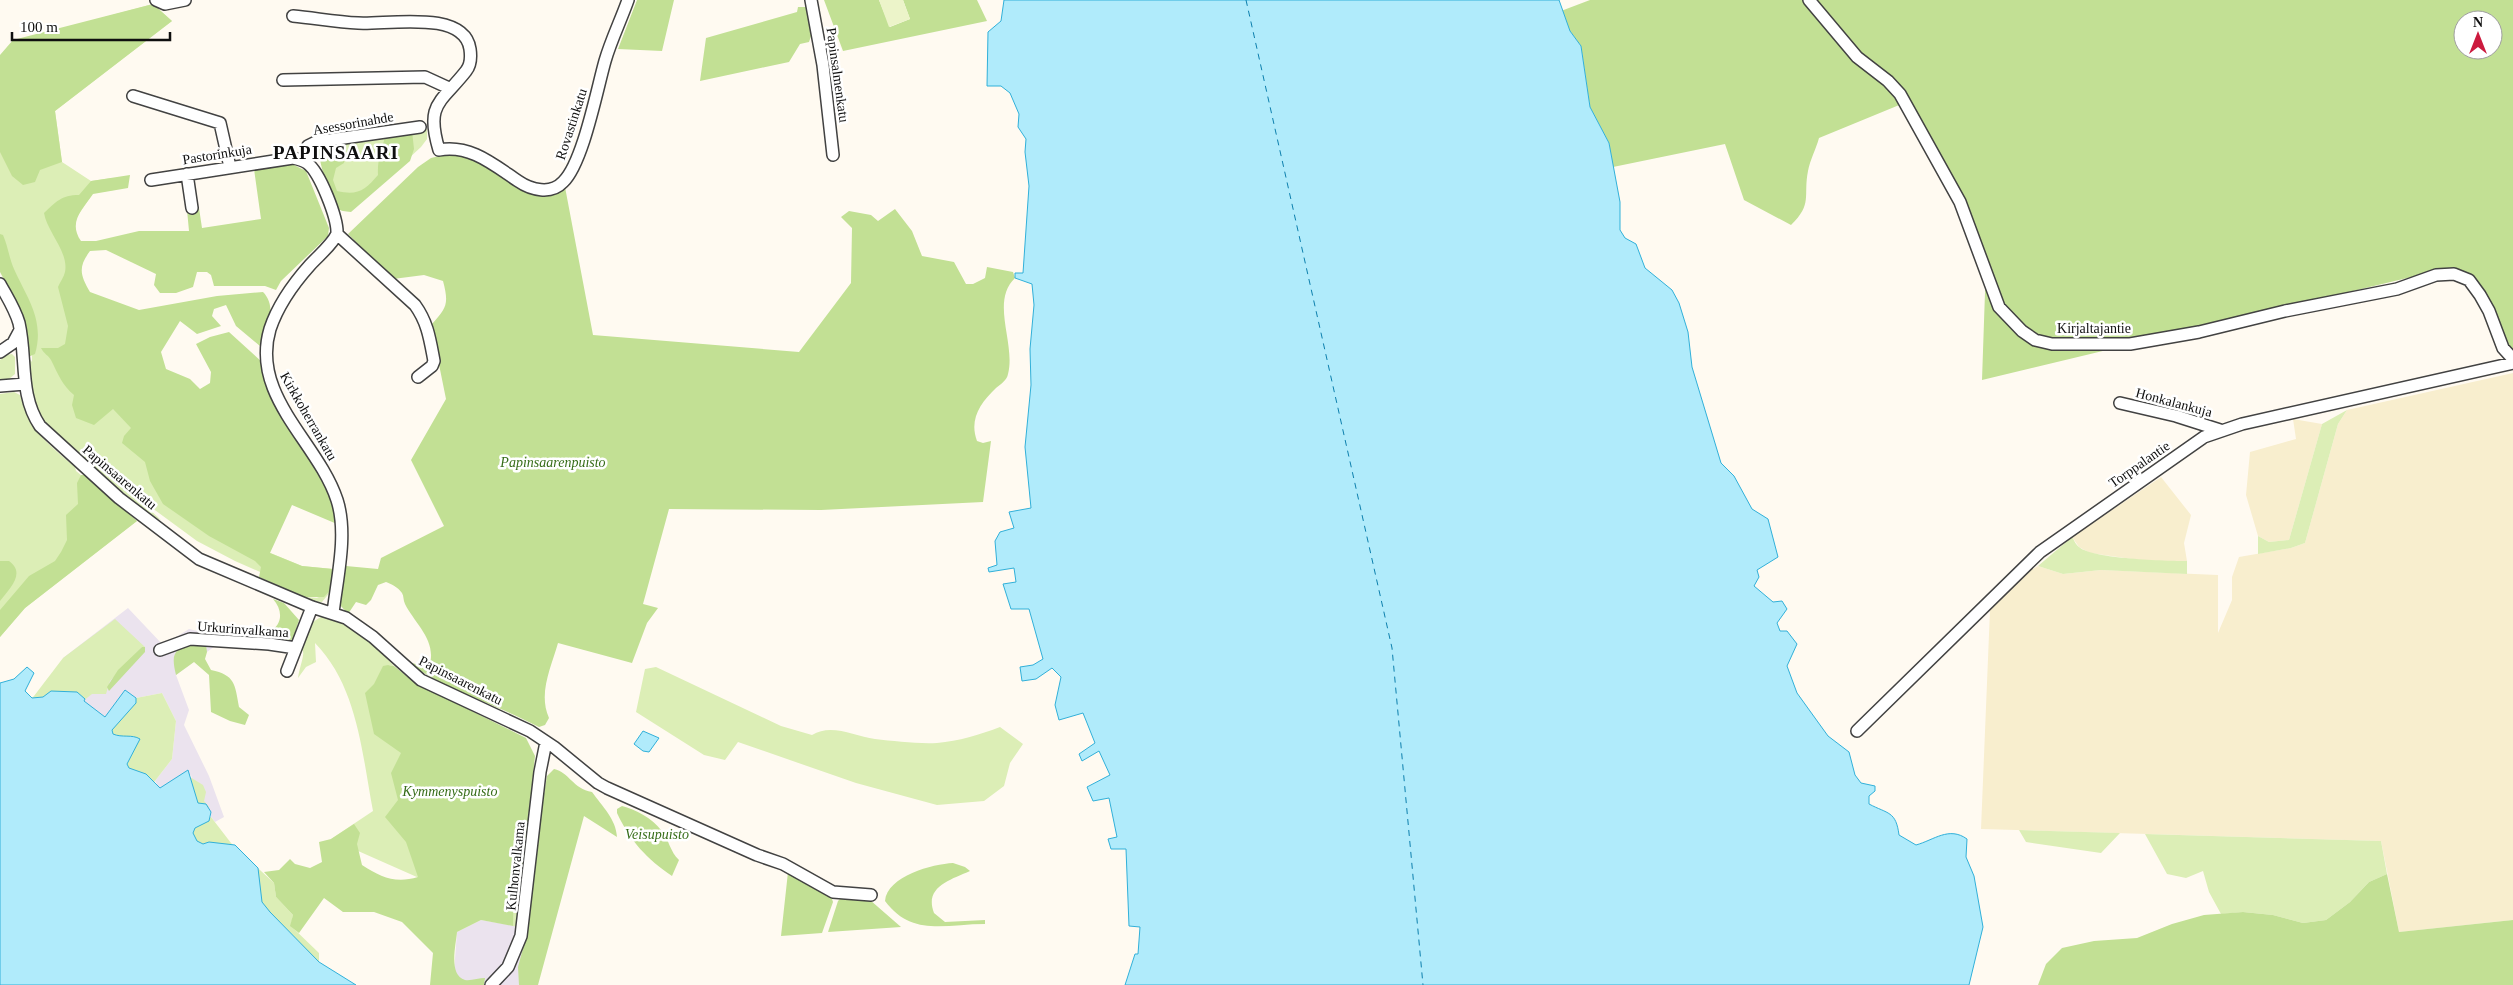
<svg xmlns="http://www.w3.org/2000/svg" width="2513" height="985" viewBox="0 0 2513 985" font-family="'Times New Roman',serif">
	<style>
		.industrial { fill: #ebe3ee }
		.farmland { fill: #f8eece }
		.green { fill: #dceeb6 }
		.forest { fill: #c2e094; fill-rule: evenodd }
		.pitch { fill: #ecf4c9 }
		.water { fill: #b0ebfb; stroke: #31b0d9 }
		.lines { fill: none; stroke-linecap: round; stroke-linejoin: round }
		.ferry { stroke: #0c7fad; stroke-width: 1; stroke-dasharray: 6 5; stroke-linecap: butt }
		.minor-casing { stroke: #424242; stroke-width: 14 }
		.minor { stroke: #fff; stroke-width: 11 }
		.labels { text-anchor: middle; stroke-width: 5; stroke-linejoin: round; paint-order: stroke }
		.street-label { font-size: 14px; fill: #0f0f0f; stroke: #fff }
		.park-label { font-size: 14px; font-style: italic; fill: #376d19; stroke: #fff }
		.district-label { font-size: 19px; font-weight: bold; letter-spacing: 1px; fill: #0f0f0f; stroke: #fff }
	</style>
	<rect width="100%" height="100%" fill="#fffaf1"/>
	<path class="industrial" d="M128 608 163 645 189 629 206 633H267V648L215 646 176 675 189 710 184 725 209 776 224 817 215 822 211 817V812L198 804 191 775 160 789 155 781 172 759 176 721 162 693 136 698 125 691 105 717 83 701 63 658Z
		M481 920 532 929 527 985H453L457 932Z"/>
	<path class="farmland" d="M2513 373V920L2399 932 2381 841 1981 829 1990 610 2031 570 2038 566 2063 574 2101 570 2218 575V633L2232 600V577L2239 557 2291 548 2305 543 2338 424 2347 410Z
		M2293 419 2322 424 2289 540 2269 542 2258 536 2246 495 2250 452 2296 439Z
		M2161 477 2191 515 2184 543 2187 561H2146L2090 553 2079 547 2072 537Z"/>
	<path class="green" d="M153 4 172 21 55 111 62 162 91 181 112 178 114 190 93 193 71 226 98 393 244 542 302 566 333 569 331 591 322 602 309 601 221 565 220 562 304 597 319 598 235 561 197 541 129 491 161 520 155 518 65 446 44 425 31 395 28 373V357L32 362V326L0 264V89L20 59 53 31Z
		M427 129V139L421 147 356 207H339L323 145Z
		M12 354 15 357V374L9 379H0V360L6 355Z
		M14 392 20 395C30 431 48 444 75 467L76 471 137 521 25 608 0 637V394Z
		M2347 410 2338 424 2305 543 2291 548 2258 554V536L2269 542 2289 540 2322 424Z
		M2072 537C2074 540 2076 545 2079 547 2092 559 2167 561 2187 561V574L2101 570 2063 574 2038 566Z
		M324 616C352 623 375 645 394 666L388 665 525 844 526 841 518 927 513 926V912L505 916 331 839 373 811C362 754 358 687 315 643L316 662 306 667 298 678C299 670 303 659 303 655 304 652 302 650 301 647 301 635 312 619 324 616Z
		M115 619 145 647H142L110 681 106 694H92L83 701 0 727 34 696 63 658Z
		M656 667 781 726 812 735C831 723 854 736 875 739 894 741 917 744 937 743 959 741 979 735 1000 727L1023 744 1010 763 1004 786 984 801 937 805 856 783 738 742 725 760 704 755 636 712 645 669Z
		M162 693 176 721 172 759 148 790 76 759 136 703V698Z
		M190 777 203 785 206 792 204 801 209 807 200 808 192 824 211 817 231 843 274 883 276 897 293 915 291 926 319 953V969L204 871 170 798Z
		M2019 830 2120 833 2101 853 2026 842Z
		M2145 834 2381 841 2387 874 2369 882 2350 902 2326 920 2303 923 2273 915 2243 912 2221 914 2209 892 2203 871 2186 878 2167 874Z"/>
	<path class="forest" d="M637 0H674L662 51 618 49Z
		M824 0H879L890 27 910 19 903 0H977L987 21 843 51Z
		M1590 0H2513V354L2480 288 2465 272 2449 268 1982 380 1986 263 1909 101 1819 138C1816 149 1810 160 1808 171 1803 196 1813 204 1791 225L1744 200 1725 144 1613 167 1609 143 1590 107 1581 46 1570 31 1561 11ZM2463 20H2493V50H2463Z
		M153 4 172 21 55 111 62 162 40 170 35 182 23 185 12 176 0 152V55L13 40Z
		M798 7H807L813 30 809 42 800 44 789 62 700 81 706 38 797 12Z
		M412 131 414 149 410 161 351 212C345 211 340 212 337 207 328 195 319 161 318 146L342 142 346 151 344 163 336 168 333 180 337 191C358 196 365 190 378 175 377 159 382 151 385 136Z
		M448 154 464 156 479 162 530 194 543 195 565 187 593 335 799 352 851 283 852 228 841 217 849 211 871 215 878 221 895 209 912 231 922 256 954 262 966 284H973L985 278 987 267 1013 272 1015 278C990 302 1016 343 1008 374 1007 380 1001 384 996 388 980 403 969 420 977 441L983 443 991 441 983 502 821 510 669 509 643 604 658 608 647 623 632 663 558 643C551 668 538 693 549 718L545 725 539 727C496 704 447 691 407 662L429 667C438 641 415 624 405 604 403 600 404 596 402 593 398 587 391 584 386 582L378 585 371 600 366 605 356 602 348 614 340 605C340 592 340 578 346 566L378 569 381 558 444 526 411 460 446 399 431 325C447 308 449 304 443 281L424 275 393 279 348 234 418 167 431 158Z
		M290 163 306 171 329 228 328 236 281 281 276 290 265 286H214L211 275 207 272H197L193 287 176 293H160L154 285 156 274 106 250 90 251C78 267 80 275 90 292L139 310 217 296 263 292C277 306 269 330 260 346L236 326 226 305 214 309 212 316 221 326 197 334 180 321 161 352 166 369 190 379 200 389 210 383 211 372 196 344 210 337 229 332 262 362 325 483 334 503 337 524 292 505 270 553 302 566 333 569 331 589 324 597H304L259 577 261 567 255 561 209 536 163 504 150 481 145 462 122 443 124 436 131 428 113 409 94 425 76 418 72 405 74 395C62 385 58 374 51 360 48 355 44 354 41 348H58L65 344 68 326 58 287C60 282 64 277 65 272 69 252 47 232 44 213 56 202 61 195 79 195L91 181 130 175 128 188 93 194C82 210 68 222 81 241H96L139 231H189L187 210 199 208 202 228 261 219 254 169Z
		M0 234 3 235C8 246 9 258 14 269 27 298 45 320 35 354L28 357 27 335 21 311 0 272Z
		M81 475H85L137 521 25 608 0 637V610L29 576 55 561 61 552 67 540 66 515 78 504 77 483Z
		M0 561H9C26 573 10 588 0 601Z
		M273 599 284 603 299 620 293 639 285 642 272 638 269 632C283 625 283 610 273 599Z
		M194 644 206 645 207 652 205 659 211 670C235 675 235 684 239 707L249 715 245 725 230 721 211 712 209 675 194 662 176 675C171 654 173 649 194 644Z
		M142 647H145V652L109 691 107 687 118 670Z
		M388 665 394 666 415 683 526 738 535 756 534 766 526 841 514 878 513 926 481 920 457 932C456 945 448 975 465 980 471 981 479 978 485 978L484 985H430L433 953 402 922 374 912H343L324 898 299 933 290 926 293 915 276 897 274 883 264 872 279 870 290 859 295 864 310 868 322 862 319 842 331 839 354 824 360 833 357 844 362 865C381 877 395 884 418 877L406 842 385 817 398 800 391 773 401 753 374 734 365 693 374 684 383 666Z
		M554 769C569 772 573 789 592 792 602 806 616 819 617 837L584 816 538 985H519L518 967 525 941 541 812 547 776Z
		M622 806C635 809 653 819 661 830 669 839 670 852 679 860L672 876C647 859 630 841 617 813V809Z
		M953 863 965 867 970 871C950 880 924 887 934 913L945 922 985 920V924C945 924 912 937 885 901 887 876 933 864 953 863Z
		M788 872 831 896 833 902 822 933 781 936Z
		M2387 874 2399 932 2513 920V985H2038L2046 964 2062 948 2094 941 2137 938 2172 924 2204 915 2243 912 2273 915 2303 923 2326 920 2350 902 2369 882Z
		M842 897 870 900 901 927 828 932 838 901Z"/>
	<path class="pitch" d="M879 0H903L910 19 889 27Z"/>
	<path class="water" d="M1004 0H1559L1570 31 1581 46 1590 107 1609 143 1620 202V230L1625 238 1636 244 1645 268 1672 290 1679 303 1688 332 1692 367 1721 463 1734 476 1752 509 1768 519 1778 557 1757 570 1759 577 1754 586 1773 602 1782 601 1787 609 1777 623 1780 631H1787L1797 644 1787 666 1797 693 1828 736 1849 752 1855 775 1861 783 1875 786V791L1869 796V804C1888 814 1896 811 1899 835L1916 845C1934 840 1949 826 1967 839L1966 857 1974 876 1983 927 1969 985H1125L1135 954H1138L1140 927 1129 926 1126 849H1111L1108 839 1117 837 1109 798 1093 801 1087 787 1110 775 1099 751 1082 761 1079 754 1095 743 1083 713 1059 720 1055 705 1061 677 1052 668 1036 679 1022 681 1020 667 1033 665 1043 659 1029 609H1011L1003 584 1016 582 1014 568 989 572 988 568 997 565 995 541 1000 532 1014 528 1009 512 1031 508 1025 447 1031 385 1030 349 1034 305 1032 284 1015 278V273H1023L1029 186 1025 152 1026 139 1018 127 1019 114 1010 93 1001 86H987L988 32 1001 21Z
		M27 667 34 673 25 691 32 698 43 697 51 691 77 692 85 699 84 701 105 717 125 690 136 698V703L112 730 113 734C122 738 132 734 140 739L127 764 129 768 146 774 160 788 188 770 198 803 206 804 211 812 209 821 195 828 193 833 197 841 203 844 209 842 235 845 258 868 262 902 270 912 319 962 356 985H0V683L14 679Z
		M643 731 659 738 649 752 643 751 634 744Z"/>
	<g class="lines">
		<path class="ferry" d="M1246 0 1392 648 1423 985"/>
		<g class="minor-casing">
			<path id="minor" d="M156 0 165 4 185 0
				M811 0 823 65 833 155
				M1809 0 1857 57 1888 81 1900 94 1960 202 1999 307 2022 331 2035 340 2052 344H2130L2199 332 2285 311 2397 289 2436 275 2454 274 2469 280 2480 295 2489 311 2503 348 2513 359
				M293 16C315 18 336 22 358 23 386 25 464 9 470 49 471 56 471 65 466 71 441 103 425 103 439 150 470 144 494 165 518 181 531 190 551 195 563 182 583 163 597 89 605 61 611 40 621 20 628 0
				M283 80 425 77 449 88
				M133 96 220 123 230 167
				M308 163V146L316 142 420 127
				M187 174 192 208
				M151 180 293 158C298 159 303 160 307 163 320 172 338 219 337 234 331 246 319 255 310 265 293 284 278 305 270 329 250 396 318 442 337 500 348 534 337 578 333 613
				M337 234 415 305C428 323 430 340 434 361L432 366 418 377
				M0 284C7 297 15 309 19 323 27 358 19 395 40 426L119 498 199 559 312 607 346 618 373 637 421 680 530 731 554 747 598 783 607 788 757 855 783 864 833 892 871 895
				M0 352 13 343 20 330
				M0 386 25 384
				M2120 403 2176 416 2220 430
				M160 650 190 639 269 644 296 648
				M287 671 312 607
				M1857 731 2040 552 2204 437 2242 424 2513 363
				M491 985 508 967 521 936 540 772 546 742"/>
		</g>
		<use href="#minor" class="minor"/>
	</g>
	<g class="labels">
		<g class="street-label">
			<text transform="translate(838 75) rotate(82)" y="5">Papinsalmenkatu</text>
			<text transform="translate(353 123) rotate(-10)" y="5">Asessorinahde</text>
			<text transform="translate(571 124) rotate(-72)" y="5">Rovastinkatu</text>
			<text transform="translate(217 154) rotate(-9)" y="5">Pastorinkuja</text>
			<text x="2094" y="333">Kirjaltajantie</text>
			<text transform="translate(2174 402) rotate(15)" y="5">Honkalankuja</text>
			<text transform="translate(309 416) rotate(60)" y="5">Kirkkoherrankatu</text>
			<text transform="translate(2139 464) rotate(-35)" y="5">Torppalantie</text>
			<text transform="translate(120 477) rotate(40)" y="5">Papinsaarenkatu</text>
			<text transform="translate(243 629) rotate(4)" y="5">Urkurinvalkama</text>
			<text transform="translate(461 680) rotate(27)" y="5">Papinsaarenkatu</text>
			<text transform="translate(515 866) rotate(-84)" y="5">Kulhonvalkama</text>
		</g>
		<g class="park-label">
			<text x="553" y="467">Papinsaarenpuisto</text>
			<text x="450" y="796">Kymmenyspuisto</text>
			<text x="657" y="839">Veisupuisto</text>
		</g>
		<g class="district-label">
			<text x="336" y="159">PAPINSAARI</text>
		</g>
	</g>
	<g transform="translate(2478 35)"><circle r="24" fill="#ffffff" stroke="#9f9f9f"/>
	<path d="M0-4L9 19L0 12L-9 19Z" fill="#cc1a3e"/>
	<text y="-8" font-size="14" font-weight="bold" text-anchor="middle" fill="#0f0f0f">N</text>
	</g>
	<path d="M12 32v8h158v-8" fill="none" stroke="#0f0f0f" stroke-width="2.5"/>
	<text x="20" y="32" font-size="15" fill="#0f0f0f" stroke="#ffffff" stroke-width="4" paint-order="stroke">100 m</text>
</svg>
